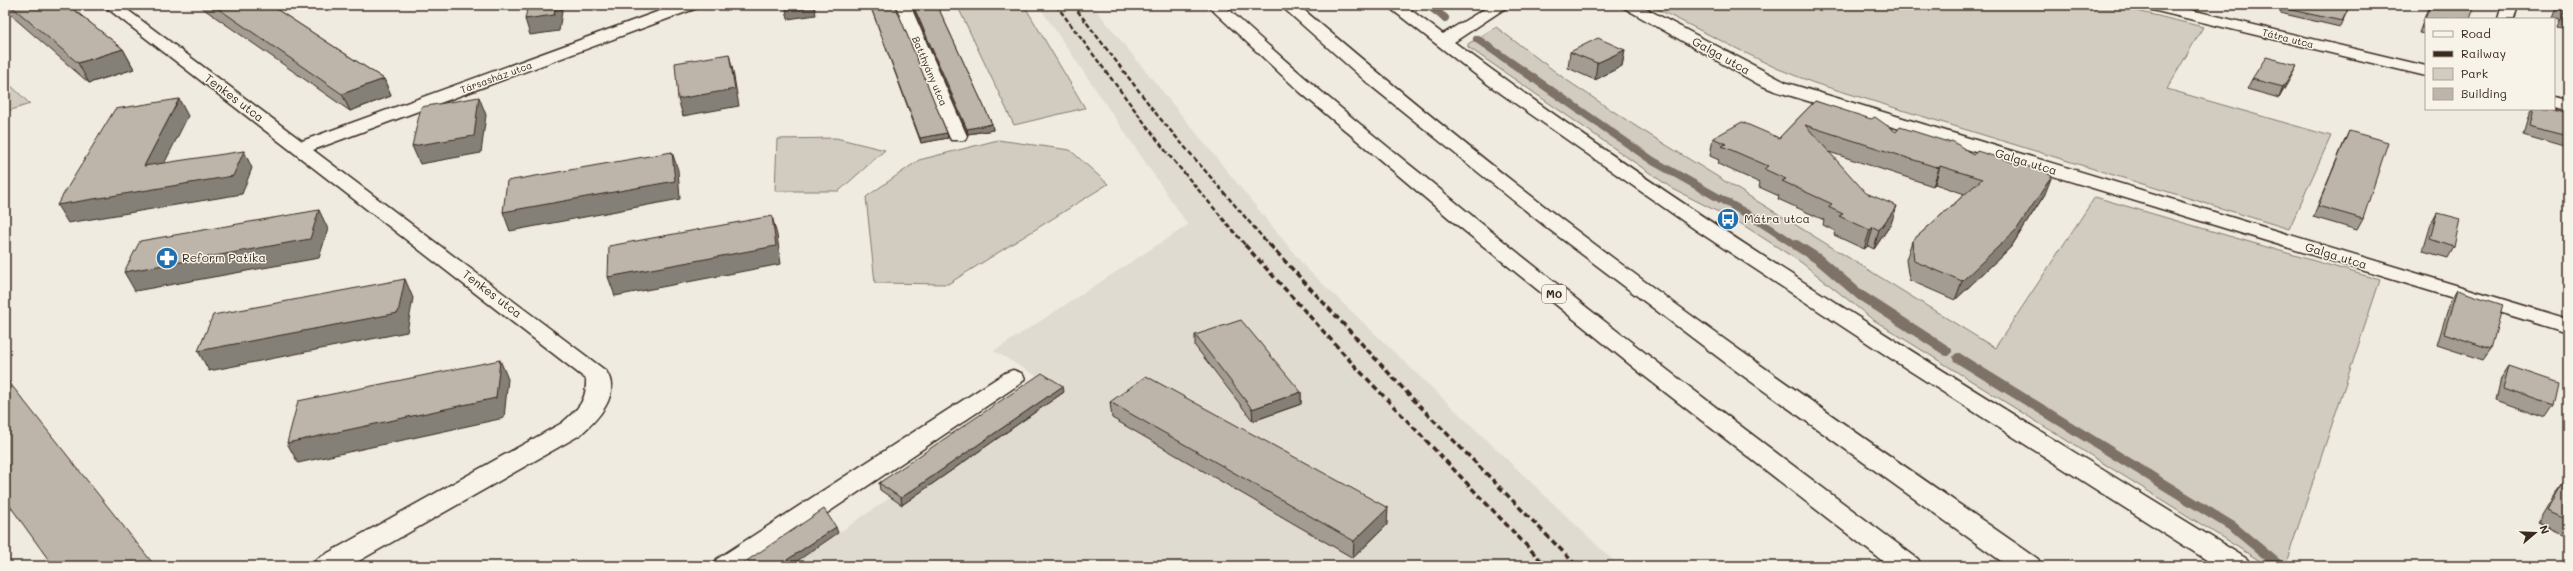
<svg xmlns="http://www.w3.org/2000/svg" width="2573" height="571" viewBox="0 0 2573 571" font-family="Mali,sans-serif">
	<style>
		.built { fill: #e0dbd0 }
		.green { fill: #d1cbc0; stroke: #867a6f }
		.lines { fill: none; stroke-linecap: round; stroke-linejoin: round }
		.stream-far1 { stroke: #7e7266; stroke-width: 8 }
		.stream { stroke: #7e7266; stroke-width: 10 }
		.minor-casing { stroke: #3b2a1e; stroke-width: 3 }
		.highway-casing { stroke: #3b2a1e; stroke-width: 3 }
		.minor { fill: #f7f3e8; fill-rule: evenodd }
		.highway { fill: #f7f3e8; fill-rule: evenodd }
		.rail-far1 { stroke: #3b2a1e; stroke-width: 2.5; stroke-dasharray: 5 2.5; stroke-linecap: butt }
		.rail { stroke: #3b2a1e; stroke-width: 3.5; stroke-dasharray: 6 3.5; stroke-linecap: butt }
		.wall { fill: #a39c92; stroke: #3b2a1e }
		.shaded-wall { fill: #847f77; stroke: #3b2a1e }
		.building { fill: #bdb5aa; stroke: #3b2a1e }
		.labels { text-anchor: middle; stroke-width: 3; stroke-linejoin: round; paint-order: stroke }
		.far-street-label { font-size: 10px; fill: #3b2a1e; stroke: #f7f3e8 }
		.shield { fill: #f7f3e8; stroke: #73665b; stroke-width: 1 }
		.shield-label { font-size: 11px; font-weight: bold; fill: #3b2a1e }
		.street-label { font-size: 12px; fill: #3b2a1e; stroke: #f7f3e8 }
		.poi-label { font-size: 12px; fill: #3b2a1e; stroke: #f7f3e8; text-anchor: start }
	</style>
	<rect width="100%" height="100%" fill="#efebe0"/>
	<filter id="ink" filterUnits="userSpaceOnUse"><feTurbulence type="fractalNoise" baseFrequency=".025" numOctaves="2"/><feDisplacementMap in="SourceGraphic" scale="8" xChannelSelector="R" yChannelSelector="G"/><feConvolveMatrix kernelMatrix="1 2 1 2 8 2 1 2 1" color-interpolation-filters="sRGB"/></filter>
	<g filter="url(#ink)">
		<path class="built" d="M1038 5H1092L1306 268 1619 566H790L891 497 1064 392 994 351 1188 225Z"/>
		<path class="green" d="M957 5H1024L1085 108 1014 125Z
			M1649 5H2113L2203 27 2167 89 2331 136 2289 229 1814 83 1776 68Z
			M1496 27 1565 79 1637 127 1995 348 2095 197 2380 280 2285 566H2268L1872 319 1802 263 1740 223 1673 189 1468 47V44Z
			M5 80 30 104 5 112Z
			M836 138 885 150 839 191H775L777 139Z
			M998 140 1070 150 1108 184 948 284 875 283 866 197 919 160Z"/>
		<g class="lines">
			<path class="stream-far1" d="M1428 5 1445 18
				M1477 39 1653 161 1751 216 1797 246"/>
			<path class="stream" d="M1796 245 1818 259 1860 295 1947 351
				M1958 358 2233 527 2280 566"/>
			<g class="minor-casing">
				<path id="minor" d="M103 5H121L302 141 676 5H699L697 8 313 150 606 371C622 395 597 420 580 435L350 566H313L317 559 562 423C578 409 587 401 586 379Z
					M894 5H910L967 136 965 140H951L949 136Z
					M1386 5H1404L1443 34 1491 5H1510L1454 42C1707 230 1979 393 2247 559L2251 566H2216L1907 369 1696 230 1489 85Z
					M1619 5H1639L1787 83 2568 319V333L1775 91 1758 84Z
					M2142 5H2170L2426 66V76L2144 8Z
					M2502 5H2518L2514 19H2498Z
					M2554 98 2568 101V111L2554 108Z
					M1013 370 1021 373 1025 378 1021 383 748 566H713L717 559 1005 373Z"/>
			</g>
			<g class="highway-casing">
				<path id="highway" d="M1207 5H1224C1290 67 1360 125 1431 182 1589 313 1753 436 1918 559L1922 566H1889L1643 375 1456 224 1300 92Z
					M1280 5H1298C1385 79 1473 152 1565 222 1719 339 1879 448 2038 559L2042 566H2008L1735 370 1550 230 1370 85Z"/>
			</g>
			<use href="#minor" class="minor"/>
			<use href="#highway" class="highway"/>
			<path class="rail-far1" d="M1056 5 1168 154 1246 246
				M1073 5 1158 116 1270 246"/>
			<path class="rail" d="M1245 245 1353 364 1546 566
				M1270 245 1411 397 1577 566"/>
		</g>
		<path class="wall" d="M5 5H68L123 49 134 69 89 83 5 10Z
			M198 5H270L384 79 391 96 350 111Z
			M870 5H895L948 138 921 143Z
			M912 5H937L992 124 993 130 968 134Z
			M2283 5H2350L2340 27 2280 13Z
			M2429 5H2475L2426 19V34L2419 33Z
			M2558 5H2568V29L2558 27 2561 19 2553 17Z
			M1625 50 1622 66 1595 80 1568 68 1570 52Z
			M2297 65 2292 75 2279 98 2247 89 2252 79Z
			M1815 101 1896 132 1974 155 2045 194 2011 247 1955 300 1909 280 1906 260 1912 241 1965 194 1935 184 1933 186 1829 152 1891 224 1874 249 1868 246 1864 249 1834 235 1835 231 1823 225 1824 220 1778 199 1779 196 1759 187 1760 183 1718 164 1719 160 1710 156 1713 138H1779Z
			M2532 109H2550L2568 114V148L2523 135 2529 114Z
			M2349 131 2363 219 2357 230 2313 217 2344 142Z
			M2437 213 2454 247 2448 258 2423 251 2431 224Z
			M2457 290 2491 349 2483 360 2437 345 2450 302Z
			M1195 335 1301 392V404L1253 421 1195 346Z
			M2509 366 2554 406 2546 418 2496 400 2501 378Z
			M1064 392 902 505 880 490 879 483Z
			M1110 402 1387 525 1353 558 1112 418Z
			M2563 484 2568 486V537L2538 523 2554 496Z"/>
		<path class="shaded-wall" d="M556 5H563L559 31 530 35 525 19Z
			M785 5H814L816 15 788 19Z
			M123 49 134 69 89 83 78 63Z
			M1625 50 1622 66 1595 80 1597 63Z
			M729 54 733 71 739 106 683 116 678 99Z
			M2297 65 2292 75 2279 98 2283 87Z
			M384 79 391 96 350 111 342 94Z
			M479 97 486 115 481 153 420 164 412 146Z
			M179 99 188 116 154 184 144 166Z
			M992 124 993 130 968 134 967 129Z
			M947 133 948 138 921 143 920 138Z
			M244 151 252 168 242 194 68 223 57 205Z
			M672 152 678 170 680 199 510 231 503 212Z
			M1940 166 1935 184 1933 186 1939 168Z
			M2052 176 2045 194 2011 247 1955 300 1962 281Z
			M1897 206 1891 224 1874 249 1879 230Z
			M319 210 328 229 319 258 135 291 124 272Z
			M772 216 777 235 781 264 615 296 608 277Z
			M1873 227 1868 246 1864 249 1870 230Z
			M405 279 413 298 407 332 209 371 198 351Z
			M500 360 508 379 504 418 298 463 287 443Z
			M1063 386 1064 392 902 505 901 498Z
			M1301 392V404L1253 421 1252 409Z
			M1388 508 1387 525 1353 558 1354 541Z
			M836 527 838 533 790 566H778Z"/>
		<path class="building" d="M10 5H68L123 49 78 63Z
			M213 5H270L384 79 342 94Z
			M528 5H556L554 15 525 19Z
			M870 5H895L947 133 920 138Z
			M913 5H937L992 124 967 129Z
			M2283 5H2350L2342 21 2282 8Z
			M2430 5H2475L2470 19H2426V29L2422 28Z
			M2560 5H2568V19L2563 18 2566 10 2558 9Z
			M1598 38 1625 50 1597 63 1570 52Z
			M729 54 735 89 678 99 675 63Z
			M2266 57 2297 65 2283 87 2252 79Z
			M479 97 474 136 412 146 421 107Z
			M179 99 144 166 244 151 233 176 57 205 115 109Z
			M1815 101 1871 119 1875 117 1896 132 1900 127 1948 142 1952 141 1974 155 1977 151 2029 167 2034 166 2052 176 2017 229 1962 281 1914 261 1912 241 1982 179 1940 166 1939 168 1805 125 1866 193 1897 206 1879 230 1873 227 1870 230 1839 216 1843 214 1828 207 1832 204 1782 181 1786 179 1764 169 1768 166 1722 146 1726 144 1713 138 1742 122 1779 138Z
			M2533 109H2550L2568 114V136L2529 126Z
			M2349 131 2388 142 2363 219 2318 206Z
			M672 152 675 181 503 212 507 181Z
			M319 210 310 239 124 272 140 241Z
			M2437 213 2460 219 2454 247 2430 239Z
			M772 216 776 246 608 277 609 246Z
			M405 279 398 313 198 351 213 315Z
			M2457 290 2503 305 2491 349 2444 333Z
			M1241 320 1301 392 1252 409 1195 335Z
			M500 360 496 398 287 443 298 401Z
			M2509 366 2559 383 2554 406 2503 388Z
			M1042 373 1063 386 901 498 879 483Z
			M1146 376 1388 508 1354 541 1110 402Z
			M5 377 155 566H53L5 499Z
			M2563 484 2568 486V520L2547 511Z
			M824 509 836 527 778 566H739Z
			M889 563 893 566H886Z"/>
	</g>
	<defs>
		<g id="bus-disc" transform="scale(1.15)"><circle r="9.5" fill="#1f6fb2" stroke="#f7f3e8"/><path d="M-5-6H5V4H4V6H2V4H-2V6H-4V4H-5ZM-3.5-4V0h7V-4ZM-3.5 1.2v1.5H-2V1.2ZM2 1.2v1.5H3.5V1.2Z" fill="#fff"/></g>
		<g id="pharmacy-disc" transform="scale(1.15)"><circle r="9.5" fill="#1f6fb2" stroke="#f7f3e8"/><path d="M-2-6h4v4h4v4h-4v4h-4v-4h-4v-4h4Z" fill="#fff"/></g>
	</defs>
	<g fill-rule="evenodd">
		<use href="#bus-disc" x="1728" y="219"/>
		<use href="#pharmacy-disc" x="167" y="258"/>
	</g>
	<g class="labels">
		<g class="far-street-label">
			<text transform="translate(2288 38) rotate(14)" y="4">Tátra utca</text>
			<text transform="translate(930 71) rotate(67)" y="4">Batthyány utca</text>
			<text transform="translate(496 77) rotate(-20)" y="4">Társasház utca</text>
		</g>
		<rect class="shield" x="1542" y="285" width="24" height="18" rx="3"/>
		<g class="shield-label">
			<text x="1554" y="298">M0</text>
		</g>
		<g class="street-label">
			<text transform="translate(1721 56) rotate(29)" y="4">Galga utca</text>
			<text transform="translate(234 98) rotate(37)" y="4">Tenkes utca</text>
			<text transform="translate(2026 162) rotate(17)" y="4">Galga utca</text>
			<text transform="translate(2336 256) rotate(17)" y="4">Galga utca</text>
			<text transform="translate(492 294) rotate(37)" y="4">Tenkes utca</text>
		</g>
		<g class="poi-label">
			<text x="1744" y="223">Mátra utca</text>
			<text x="182" y="262">Reform Patika</text>
		</g>
	</g>
	<rect width="2573" height="571" fill="none" stroke="#f7f3e8" stroke-width="20"/>
	<rect x="10" y="10" width="2553" height="551" fill="none" stroke="#3b2a1e" stroke-width="1.5" filter="url(#ink)"/>
	<rect x="2425" y="18" width="130" height="92" fill="#f7f3e8" stroke="#aca397"/>
	<rect x="2433" y="31" width="20" height="6" fill="#f7f3e8" stroke="#aca397"/>
	<text x="2461" y="38" font-size="12" fill="#3b2a1e">Road</text>
	<rect x="2433" y="51" width="20" height="6" fill="#3b2a1e" stroke="#aca397"/>
	<text x="2461" y="58" font-size="12" fill="#3b2a1e">Railway</text>
	<rect x="2433" y="68" width="20" height="12" fill="#d1cbc0" stroke="#aca397"/>
	<text x="2461" y="78" font-size="12" fill="#3b2a1e">Park</text>
	<rect x="2433" y="88" width="20" height="12" fill="#bdb5aa" stroke="#aca397"/>
	<text x="2461" y="98" font-size="12" fill="#3b2a1e">Building</text>
	<g transform="translate(2535 533) rotate(71)" stroke="#f7f3e8" stroke-width="3" paint-order="stroke">
	<path d="M0-3L7 15L0 10L-7 15Z" fill="#3b2a1e"/>
	<text y="-6" font-size="11" font-weight="bold" text-anchor="middle" fill="#3b2a1e">N</text>
	</g>
</svg>
